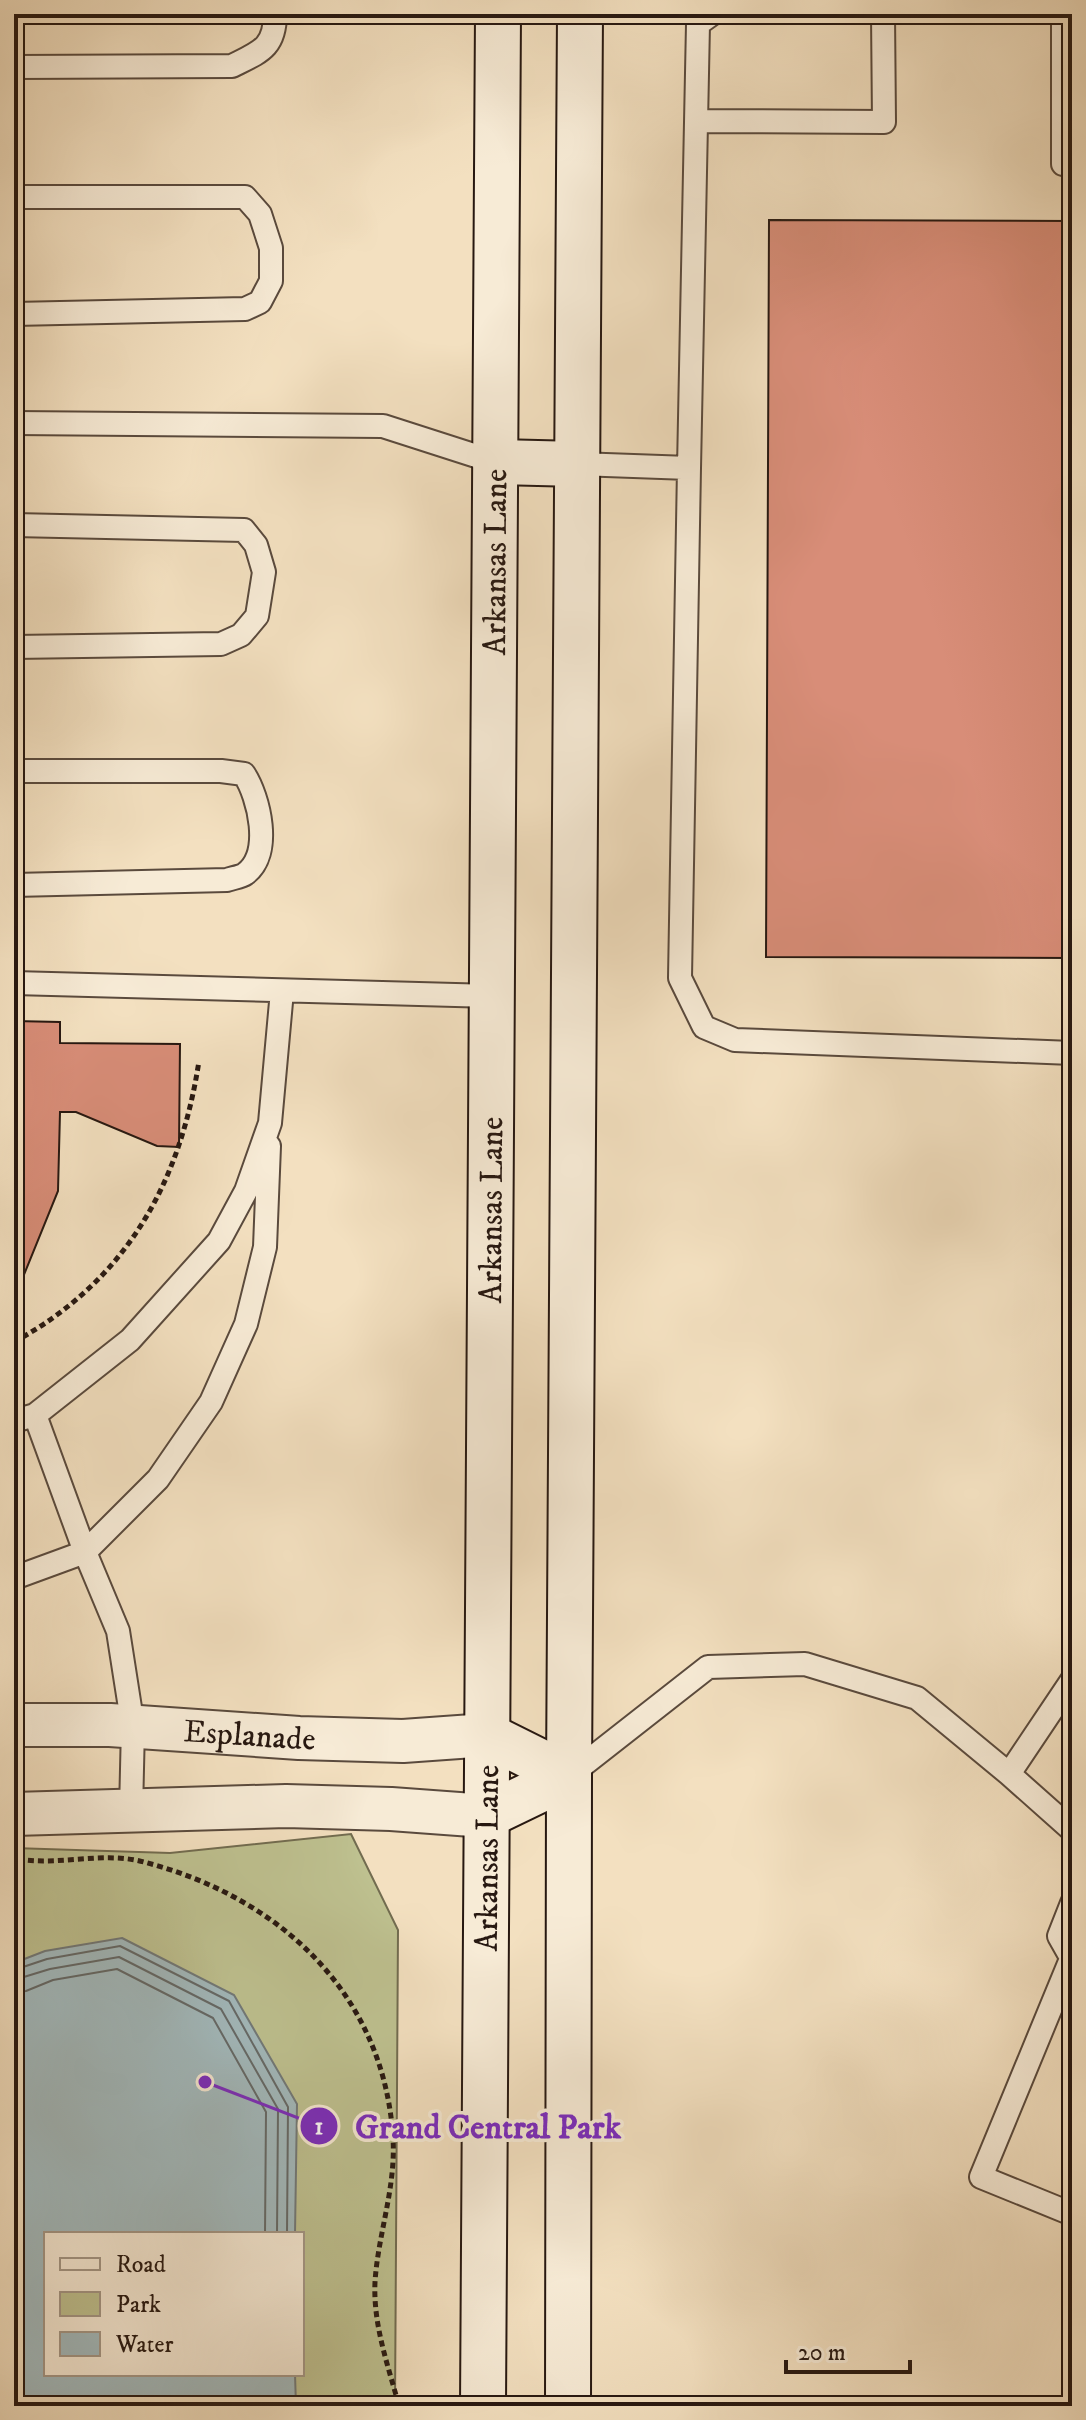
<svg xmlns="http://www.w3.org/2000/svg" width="1086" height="2420" viewBox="0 0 1086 2420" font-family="'IM FELL DW Pica',serif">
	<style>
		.green { fill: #bec190; stroke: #726c50; stroke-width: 2; fill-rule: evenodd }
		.water { fill: #a2babe; stroke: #717979; stroke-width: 2 }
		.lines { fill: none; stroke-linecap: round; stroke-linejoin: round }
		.shore { stroke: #646968; stroke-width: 2 }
		.building { fill: #d88d78; stroke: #271811; stroke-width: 2 }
		.service-casing { stroke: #5a4a3d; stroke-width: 26 }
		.minor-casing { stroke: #5a4a3d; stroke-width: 46 }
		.secondary-casing { stroke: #271811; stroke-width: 48 }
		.path { stroke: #271811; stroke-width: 5; stroke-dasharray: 6 4; stroke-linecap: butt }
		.service { stroke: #f7ebd6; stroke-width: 22 }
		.minor { stroke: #f7ebd6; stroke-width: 42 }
		.secondary { stroke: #f7ebd6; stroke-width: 44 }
		.labels { text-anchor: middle; stroke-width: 7; stroke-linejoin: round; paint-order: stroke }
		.street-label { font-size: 32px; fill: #271811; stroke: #f7ebd6 }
		.leader { fill: none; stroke: #7b2cbf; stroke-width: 3 }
		.callout-dot { fill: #7b2cbf; stroke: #f7ebd6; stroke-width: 3 }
		.mark-label { font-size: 24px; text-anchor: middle; font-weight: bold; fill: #fff }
		.callout-label { font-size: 34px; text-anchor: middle; font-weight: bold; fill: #7b2cbf; stroke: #f7ebd6; stroke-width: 7; stroke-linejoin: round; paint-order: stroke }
	</style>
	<rect width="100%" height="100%" fill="#f3e0c0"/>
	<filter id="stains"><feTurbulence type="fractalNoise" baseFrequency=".0025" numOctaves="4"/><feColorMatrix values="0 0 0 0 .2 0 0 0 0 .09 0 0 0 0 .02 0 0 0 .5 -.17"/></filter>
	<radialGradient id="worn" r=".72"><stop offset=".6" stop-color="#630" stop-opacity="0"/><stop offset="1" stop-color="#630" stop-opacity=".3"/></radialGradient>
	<path class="green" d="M351 1834 398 1930 395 2406H14V1848L170 1853ZM46 2234H302V2374H46Z"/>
	<path class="water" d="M122 1938 234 1995 297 2104 295 2234H46V2374H295L296 2406H26L14 2398V1963L45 1951Z"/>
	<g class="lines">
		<path class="shore" d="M14 1970 47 1959 120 1946 229 2001 288 2107 287 2234
			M14 1980 50 1969 119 1957 221 2009 278 2109 277 2234
			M14 1992 26 1991 53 1980 117 1969 213 2018 266 2112 265 2234"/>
	</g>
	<path class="building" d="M769 220 1072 221V958L766 957Z
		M14 1021 60 1022V1043L180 1044 179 1147 157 1146 76 1112H60L58 1191 19 1287 14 1285Z"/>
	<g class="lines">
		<g class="service-casing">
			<path id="service" d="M1063 14V164H1072
				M14 67 232 66C260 52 275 48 275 14
				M697 121 884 122 883 14
				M14 197H245L260 214 271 248V281L260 302 245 309 14 314
				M14 423 383 426 495 462
				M578 464 689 468 698 24 712 14
				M689 468 680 978 704 1027 735 1040 1072 1053
				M14 525 244 530 256 545 264 572 257 616 241 635 221 644 14 647
				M14 771H221L244 774C259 797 273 854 245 874 241 877 232 878 227 880L14 885
				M14 983 492 996
				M14 1421 35 1415
				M14 1578 85 1552 158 1479 211 1402 246 1324 265 1247 269 1146
				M1072 1680 1009 1774 1072 1830
				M569 1776 708 1667 805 1664 917 1698 1009 1774
				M131 1811 133 1727 118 1631 85 1552 35 1415 130 1340 219 1241 246 1191 270 1123 282 991
				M1072 1903 1059 1936 1072 1959
				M1071 1959 981 2177 1072 2214"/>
		</g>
		<g class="minor-casing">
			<g id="minor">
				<path id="s1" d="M14 1725H110L299 1738 403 1741 487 1735"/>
				<path d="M14 1814 286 1806 391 1809 486 1816"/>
			</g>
		</g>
		<g class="secondary-casing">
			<g id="secondary">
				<path d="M495 462 578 464"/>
				<path d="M487 1735 569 1776"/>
				<path d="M486 1816 569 1776"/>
				<path id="s2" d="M483 2406 498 14"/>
				<path d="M568 2406 569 1776 580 14"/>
			</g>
		</g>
		<path class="path" d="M14 1342C126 1281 180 1184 199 1061
			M18 1859C59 1866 104 1851 144 1862 279 1897 384 1993 393 2138 396 2188 378 2234 375 2282 373 2325 388 2365 399 2406"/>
		<use href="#service" class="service"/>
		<use href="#minor" class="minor"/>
		<use href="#secondary" class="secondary"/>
	</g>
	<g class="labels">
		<g class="street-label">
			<text dy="11" stroke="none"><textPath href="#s2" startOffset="1844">Arkansas Lane</textPath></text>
			<text dy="11" stroke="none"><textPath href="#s2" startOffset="1196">Arkansas Lane</textPath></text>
			<text dy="11" stroke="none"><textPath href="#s1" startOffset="236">Esplanade</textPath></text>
			<text dy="11" stroke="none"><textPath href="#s2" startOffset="548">Arkansas Lane</textPath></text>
		</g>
	</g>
	<path class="leader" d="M205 2082L319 2126"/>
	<g class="callout-dot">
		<circle cx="205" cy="2082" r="8"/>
		<circle cx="319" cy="2126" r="20"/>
	</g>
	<g class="mark-label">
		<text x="319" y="2134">1</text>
	</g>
	<g class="callout-label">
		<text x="488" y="2138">Grand Central Park</text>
	</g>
	<rect width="1086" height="2420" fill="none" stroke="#f3e0c0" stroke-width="48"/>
	<rect x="16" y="16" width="1054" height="2388" fill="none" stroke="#271811" stroke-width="4"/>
	<rect x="24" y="24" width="1038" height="2372" fill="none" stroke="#271811" stroke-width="2"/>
	<rect x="44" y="2232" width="260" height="144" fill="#f7ebd6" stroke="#a49787" stroke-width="2"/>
	<rect x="60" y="2258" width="40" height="12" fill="#f7ebd6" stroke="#a49787" stroke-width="2"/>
	<text x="116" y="2272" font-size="24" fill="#271811">Road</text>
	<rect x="60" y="2292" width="40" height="24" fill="#bec190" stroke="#a49787" stroke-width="2"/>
	<text x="116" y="2312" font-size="24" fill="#271811">Park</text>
	<rect x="60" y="2332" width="40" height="24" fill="#a2babe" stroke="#a49787" stroke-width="2"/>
	<text x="116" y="2352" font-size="24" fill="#271811">Water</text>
	<path d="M786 2360v12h124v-12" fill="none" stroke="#271811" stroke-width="4"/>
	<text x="798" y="2360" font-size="24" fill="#271811" stroke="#f7ebd6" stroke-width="6" paint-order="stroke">20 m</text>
	<rect width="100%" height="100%" filter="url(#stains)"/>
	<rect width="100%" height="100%" fill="url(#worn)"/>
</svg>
